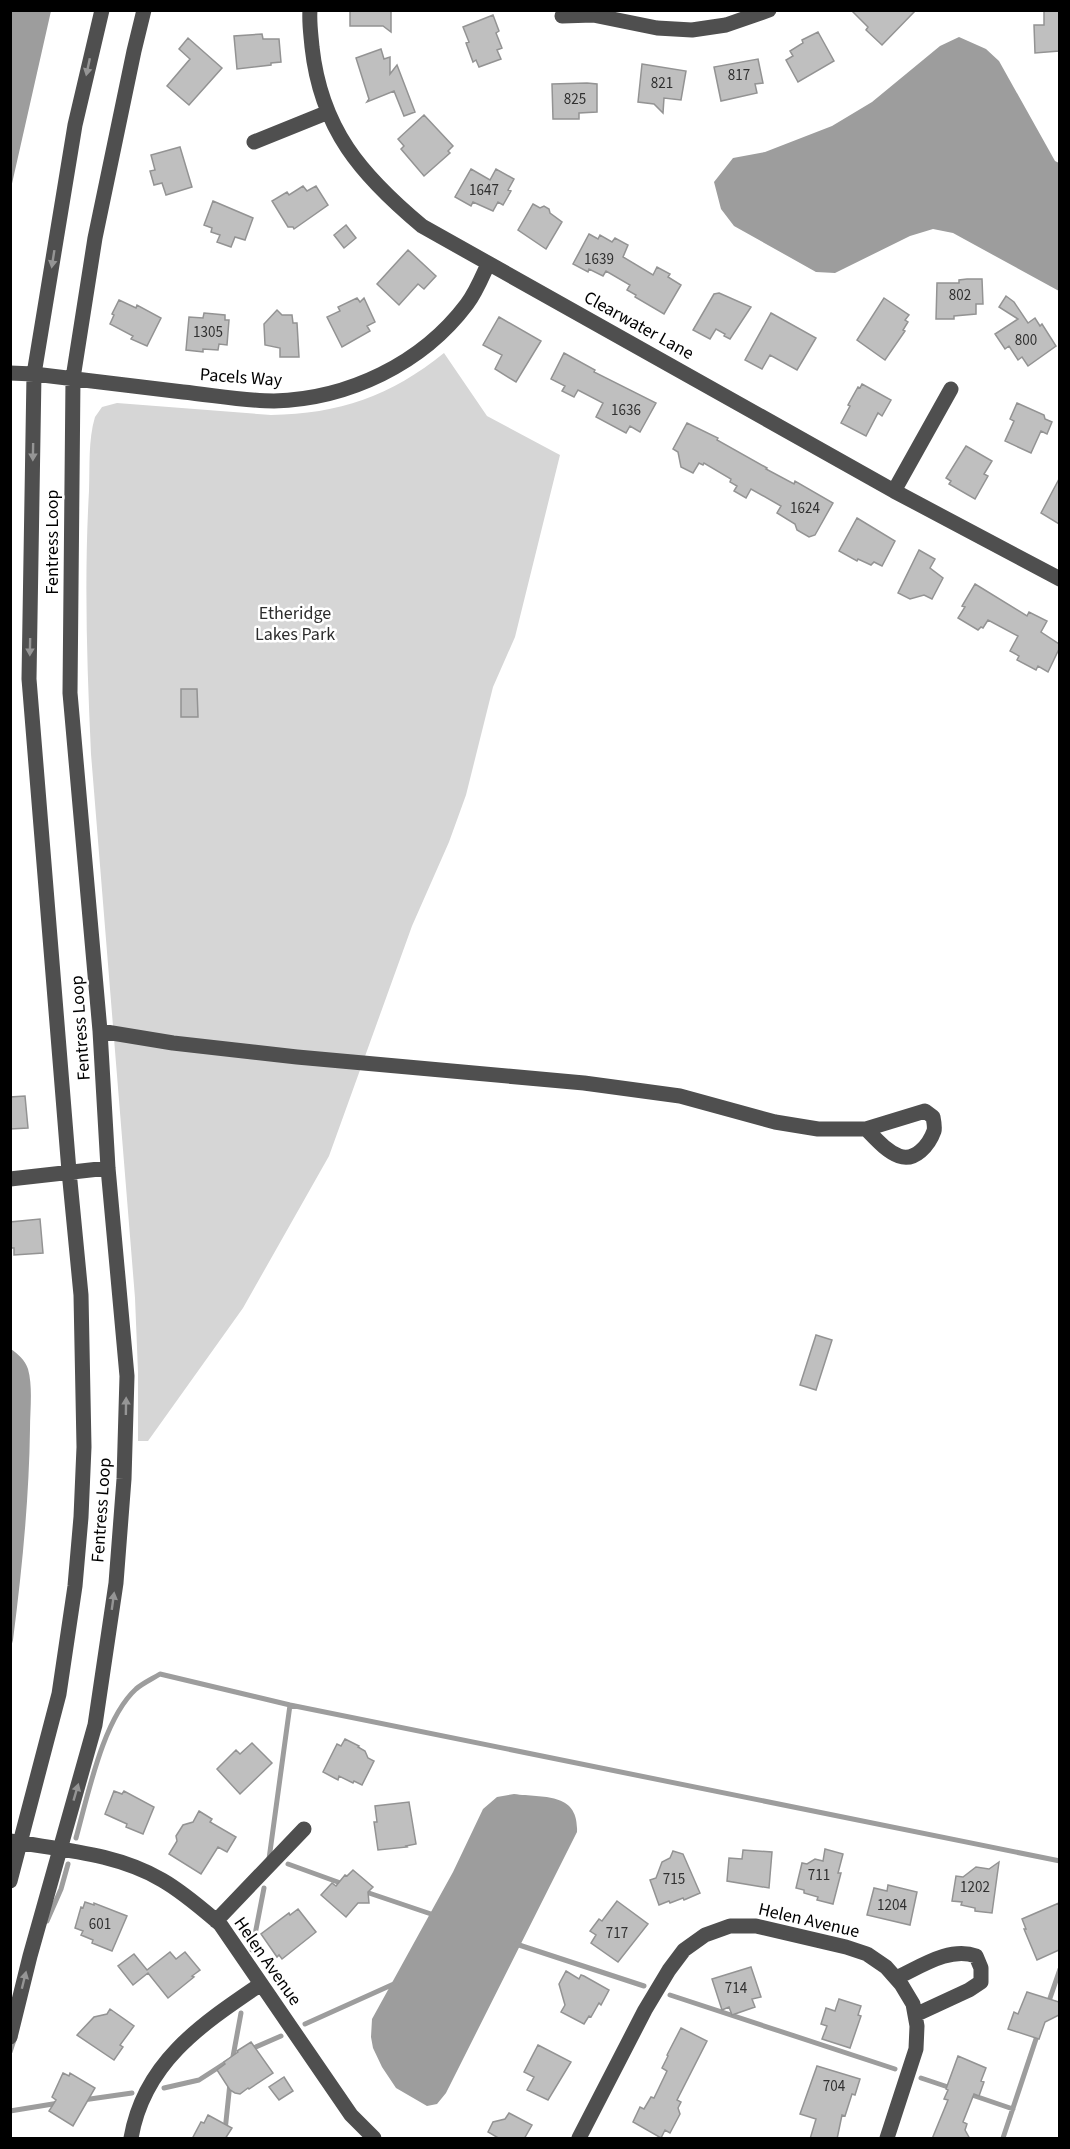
<svg xmlns="http://www.w3.org/2000/svg" width="1070" height="2149" viewBox="0 0 1070 2149" font-family="'Source Sans 3',sans-serif">
	<style>
		.green { fill: #d6d6d6 }
		.water { fill: #9d9d9d }
		.lines { fill: none; stroke-linecap: round; stroke-linejoin: round }
		.stream { stroke: #9d9d9d; stroke-width: 5 }
		.building { fill: #bfbfbf; stroke: #939393; stroke-width: 1.5 }
		.minor { stroke: #4f4f4f; stroke-width: 15 }
		.oneway { fill: #959595 }
		.labels { text-anchor: middle; stroke-width: 5; stroke-linejoin: round; paint-order: stroke }
		.number-label { font-size: 15px; fill: #303030 }
		.street-label { font-size: 18px; fill: #000; stroke: #fff }
		.park-label { font-size: 18px; fill: #2d2d2d; stroke: #fff }
	</style>
	<rect width="100%" height="100%" fill="#fff"/>
	<path class="green" d="M444 353 487 416 560 455 515 637 493 687 466 795 449 842 412 926 329 1156 243 1308 148 1441H138V1372L135 1298 91 754C87 666 84 579 89 491 90 467 88 440 95 417L102 407 117 403 271 415C339 414 391 396 444 353Z"/>
	<path class="water" d="M11 10 51 11 11 188 10 11Z
		M959 37 986 49 999 61 1055 161 1059 163V291L953 233 933 229 910 236 835 273 816 272 734 226 721 209 714 182 733 158 765 152 832 126 872 102 940 46Z
		M11 1349C18 1354 25 1360 28 1369 33 1387 30 1410 30 1429 29 1499 22 1570 13 1640L11 1647Z
		M514 1794C544 1798 579 1792 577 1832L446 2093 437 2104 427 2106 396 2088 382 2067 373 2048 371 2037 372 2019 453 1872 483 1809 497 1797Z"/>
	<g class="lines">
		<path class="stream" d="M76 1838C88 1795 103 1719 136 1689 143 1683 152 1679 160 1674L290 1705 1060 1861
			M269 1859 290 1705
			M288 1864 346 1885
			M363 1891 434 1915
			M47 1921 61 1889 68 1864
			M516 1944 644 1986
			M252 1950 264 1888
			M670 1995 895 2069
			M1048 2004 1060 1969
			M305 2024 396 1983
			M249 2050 281 2036
			M10 2052 15 2037
			M232 2062 241 2013
			M921 2078 951 2088
			M164 2088 199 2080 230 2060
			M969 2094 1013 2109
			M83 2100 132 2093
			M10 2111 59 2103
			M225 2131 230 2083
			M1003 2138 1038 2033"/>
	</g>
	<path class="building" d="M350 10H391V32L383 26H350Z
		M851 10H916L882 45 866 30 868 27Z
		M1044 10H1059V51L1035 53 1034 25H1044Z
		M493 15 499 31 496 33 502 48 497 50 501 59 479 67 476 60 473 62 466 43 469 42 463 27Z
		M818 32 834 61 798 82 786 60 793 56 790 51 803 43 802 40Z
		M262 34 263 39H279L281 62 271 63V65L237 69 234 36Z
		M188 38 222 68 189 105 167 86 190 59 179 49Z
		M381 49 384 59 390 57V74L397 65 415 112 404 116 394 91 367 102 369 99 356 58Z
		M758 59 763 83 755 84 757 93 721 101 714 67Z
		M642 64 686 71 681 100 664 98 663 113 654 104 638 102Z
		M587 83 597 84V112L579 113V119H553L552 84Z
		M424 115 453 146 448 151 450 153 424 176 401 149 404 146 398 139Z
		M180 147 192 187 166 195 162 183 154 185 150 171 155 170 151 155Z
		M471 169 490 180 496 169 514 179 508 190 511 191 503 205 498 202 493 211 473 202 471 206 455 197Z
		M303 186 307 191 316 186 328 205 294 229 293 227H288L272 201 287 192 289 195Z
		M213 201 253 218 245 240 235 237 231 247 217 242 220 235 211 232 212 228 204 225Z
		M533 204 540 208 544 206 549 209 550 213 562 222 546 249 518 230Z
		M346 225 356 238 344 248 334 235Z
		M589 234 598 239 600 235 612 242 615 238 628 245 623 257 653 275 657 267 670 274 668 277 681 285 664 314 635 297 636 295 627 290 630 285 606 271 603 276 589 269 588 272 573 264Z
		M408 250 436 276 424 289 418 284 399 305 377 284Z
		M967 279H982L983 304H976V314L954 316V319H936L937 283H959V280Z
		M719 293 751 307 730 339 724 336 725 334 716 329 710 339 693 330 714 294Z
		M1006 296 1014 302 1028 323 1035 318 1040 326 1042 324 1056 346 1028 366 1022 357 1018 360 1009 346 1005 349 995 334 1018 319 999 307Z
		M357 298 360 302 364 298 375 322 367 326 370 331 342 347 327 317 340 311 338 307Z
		M884 298 909 315 905 320 908 322 903 330 905 331 885 360 857 340Z
		M119 300 136 308 137 305 161 318 147 346 131 339 133 336 110 324 114 315 112 314Z
		M277 310 282 315H292L293 323H297L299 357H280V348L265 345 264 324Z
		M204 313 225 315V320H229L227 345 219 344 218 350 203 349V352L186 350 189 317 203 318Z
		M771 313 816 338 797 370 770 355 762 369 745 360Z
		M499 317 541 341 516 382 495 369 502 355 483 345Z
		M564 353 595 370 594 372 656 403 640 432 630 426 626 433 596 417 603 403 578 390 574 397 562 391 565 386 551 379Z
		M862 384 891 400 882 416 878 413 866 436 841 423 850 406 848 405 858 387 860 388Z
		M1017 403 1044 415 1045 419 1052 422 1047 434 1041 431 1031 453 1005 441 1014 421 1010 419Z
		M687 423 718 438 717 440 767 468 766 469 794 484 795 481 833 503 815 535 809 537 797 530 795 524 777 513 781 506 751 489 746 498 734 491 737 486 730 482 731 479 704 463 703 465 699 463 693 473 681 467 678 452 673 449Z
		M966 446 992 461 984 474 988 476 975 499 949 484 951 481 946 478Z
		M1059 479V524L1041 513Z
		M857 518 895 541 882 566 874 562 871 565 858 559 857 561 839 551Z
		M919 550 935 559 930 568 943 578 932 599 924 595 910 599 898 593Z
		M975 584 1027 616 1029 612 1047 621 1041 632 1059 644V649L1048 672 1038 666 1036 670 1017 660 1019 656 1010 651 1018 636 988 620 983 628 981 627 978 630 958 618 965 607 962 606Z
		M181 689H197L198 717H181Z
		M25 1096 28 1128 10 1129V1097Z
		M40 1219 43 1253 14 1255V1248H10V1222Z
		M816 1335 832 1340 816 1390 800 1385Z
		M345 1739 359 1746 358 1747 365 1751 368 1758 374 1761 362 1785 354 1781 353 1783 339 1776 338 1780 323 1772 337 1744 341 1746Z
		M252 1743 272 1763 240 1794 217 1769 236 1750 240 1754Z
		M114 1791 122 1794 124 1791 154 1807 143 1834 126 1827 127 1824 105 1814Z
		M409 1802 416 1844 406 1846 407 1847 378 1850 374 1822H377L375 1806Z
		M199 1811 212 1819 210 1822 236 1837 227 1852 218 1847 201 1874 169 1854 177 1841 176 1836 183 1825 193 1822Z
		M825 1849 843 1854 838 1873H841L833 1904 817 1900 818 1897 804 1893V1890L796 1888 802 1863 807 1864 815 1859 823 1861Z
		M743 1850 772 1852 769 1888 727 1881 729 1858 742 1859Z
		M673 1851 683 1854 700 1893 684 1900 683 1898 670 1903 669 1901 659 1905 650 1880 656 1878 662 1862 670 1858Z
		M999 1862 992 1913 975 1911V1908L961 1905 962 1902 952 1901 956 1876 963 1877 976 1867 989 1869Z
		M353 1870 373 1887 368 1892 369 1903H358L346 1917 321 1895 332 1883 336 1886 345 1875 347 1876Z
		M888 1885 917 1892 910 1925 867 1915 874 1888 887 1891Z
		M617 1901 648 1924 618 1962 591 1943 596 1935 590 1931 599 1919 602 1921Z
		M85 1902 94 1905V1903L127 1916 112 1951 92 1943 93 1940 81 1935 83 1931 75 1928 81 1907 83 1908Z
		M1059 1903V1950L1037 1960 1024 1929H1026L1022 1919Z
		M298 1909 316 1932 282 1959 279 1955 277 1957 261 1934 289 1913 290 1915Z
		M170 1952 176 1959 185 1952 200 1970 192 1976 194 1977 168 1998 148 1973 133 1985 118 1966 134 1954 147 1970Z
		M751 1967 761 1997 752 1999 755 2007 732 2015 729 2007 722 2010 712 1979Z
		M566 1971 579 1979 581 1975 584 1976 609 1990 601 2005 599 2003 591 2017 589 2016 584 2024 561 2012 565 2005 559 1984Z
		M1027 1992 1059 2002V2015L1045 2022 1039 2039 1008 2029 1014 2012 1018 2014Z
		M839 1999 861 2006 858 2015 861 2016 850 2048 822 2039 827 2026 821 2024 826 2008 835 2011Z
		M110 2009 134 2026 120 2045 123 2047 114 2060 77 2035 94 2017 107 2014Z
		M681 2028 707 2041 677 2100 681 2102 678 2108 680 2114 670 2133 665 2130 661 2138 633 2122 640 2107 644 2109 651 2097 654 2098 667 2071 662 2068 668 2056 667 2055Z
		M251 2042 273 2073 249 2089 248 2088 240 2094 235 2093 230 2090 217 2070 225 2064 224 2062 238 2052 237 2051Z
		M538 2045 571 2062 548 2100 527 2090 534 2077 524 2072Z
		M958 2056 986 2068 981 2081 984 2082 979 2096 974 2094 963 2122 967 2124 965 2130 970 2139H932L948 2100 944 2099 948 2090 946 2089Z
		M817 2066 860 2079 855 2095 852 2094 845 2116 842 2115 837 2139H810L816 2119 800 2114Z
		M63 2073 69 2076 70 2073 95 2088 73 2126 49 2111 56 2100 52 2097Z
		M284 2077 293 2091 279 2100 269 2087Z
		M509 2113 532 2125 524 2139H500L488 2132 493 2122 505 2119Z
		M208 2115 232 2128 225 2139H192L201 2122 204 2123Z"/>
	<g class="lines">
		<path class="minor" d="M310 10C309 23 311 35 312 47 321 129 361 175 422 226L894 491 1060 579
			M562 16 593 15 657 28 692 30 726 25 769 10
			M254 142 326 113
			M10 373 34 374C84 380 134 386 183 392 213 395 244 401 274 401 348 399 422 364 467 304 476 292 482 277 488 264
			M894 491 951 389
			M100 1031 173 1043 297 1057 584 1083 680 1096 775 1122 818 1129H866L925 1111 933 1117C934 1122 935 1127 934 1131 929 1145 915 1162 899 1156 886 1151 876 1139 866 1129
			M10 1179 108 1168
			M10 1841C61 1850 116 1853 162 1880 183 1892 201 1908 220 1924L351 2115 374 2138
			M10 1881 59 1694 75 1586 81 1517 84 1447 81 1295 69 1171 29 679 34 374 75 125 102 10
			M216 1921 304 1829
			M896 1978C920 1967 950 1946 976 1956L981 1968V1982L969 1990 915 2015
			M10 2037 30 1956 95 1725 116 1583 124 1479 127 1376 108 1168 100 1031 70 693 73 378 95 238 134 51 144 10
			M131 2138C144 2062 202 2024 261 1984
			M579 2138 645 2010 669 1970 684 1950 705 1935 730 1926H756L846 1947 867 1954 886 1967 901 1984 913 2004 917 2026 916 2049 887 2138"/>
	</g>
	<defs><path id="oneway-solid" d="M-6-.8H1V-3.2L6.5 0L1 3.2V.8H-6Z" transform="scale(1.5)"/></defs>
	<g class="oneway">
		<use href="#oneway-solid" transform="translate(88 67) rotate(102)"/>
		<use href="#oneway-solid" transform="translate(53 259) rotate(99)"/>
		<use href="#oneway-solid" transform="translate(33 452) rotate(91)"/>
		<use href="#oneway-solid" transform="translate(30 647) rotate(91)"/>
		<use href="#oneway-solid" transform="translate(126 1406) rotate(-89)"/>
		<use href="#oneway-solid" transform="translate(113 1601) rotate(-82)"/>
		<use href="#oneway-solid" transform="translate(76 1792) rotate(-74)"/>
		<use href="#oneway-solid" transform="translate(24 1980) rotate(-76)"/>
	</g>
	<g class="labels">
		<g class="number-label">
			<text x="739" y="80">817</text>
			<text x="662" y="88">821</text>
			<text x="575" y="104">825</text>
			<text x="484" y="195">1647</text>
			<text x="599" y="264">1639</text>
			<text x="960" y="300">802</text>
			<text x="208" y="337">1305</text>
			<text x="1026" y="345">800</text>
			<text x="626" y="415">1636</text>
			<text x="805" y="513">1624</text>
			<text x="819" y="1880">711</text>
			<text x="674" y="1884">715</text>
			<text x="975" y="1892">1202</text>
			<text x="892" y="1910">1204</text>
			<text x="100" y="1929">601</text>
			<text x="617" y="1938">717</text>
			<text x="736" y="1993">714</text>
			<text x="834" y="2091">704</text>
		</g>
		<g class="street-label">
			<text transform="translate(639 325) rotate(29)" y="6">Clearwater Lane</text>
			<text transform="translate(241 377) rotate(4)" y="6">Pacels Way</text>
			<text transform="translate(52 542) rotate(-90)" y="6">Fentress Loop</text>
			<text transform="translate(80 1028) rotate(-94)" y="6">Fentress Loop</text>
			<text transform="translate(101 1510) rotate(-86)" y="6">Fentress Loop</text>
			<text transform="translate(809 1920) rotate(13)" y="6">Helen Avenue</text>
			<text transform="translate(268 1961) rotate(55)" y="6">Helen Avenue</text>
		</g>
		<g class="park-label">
			<text x="295" y="619">Etheridge<tspan x="295" dy="21">Lakes Park</tspan></text>
		</g>
	</g>
	<rect width="1070" height="2149" fill="none" stroke="#000000" stroke-width="24"/>
</svg>
